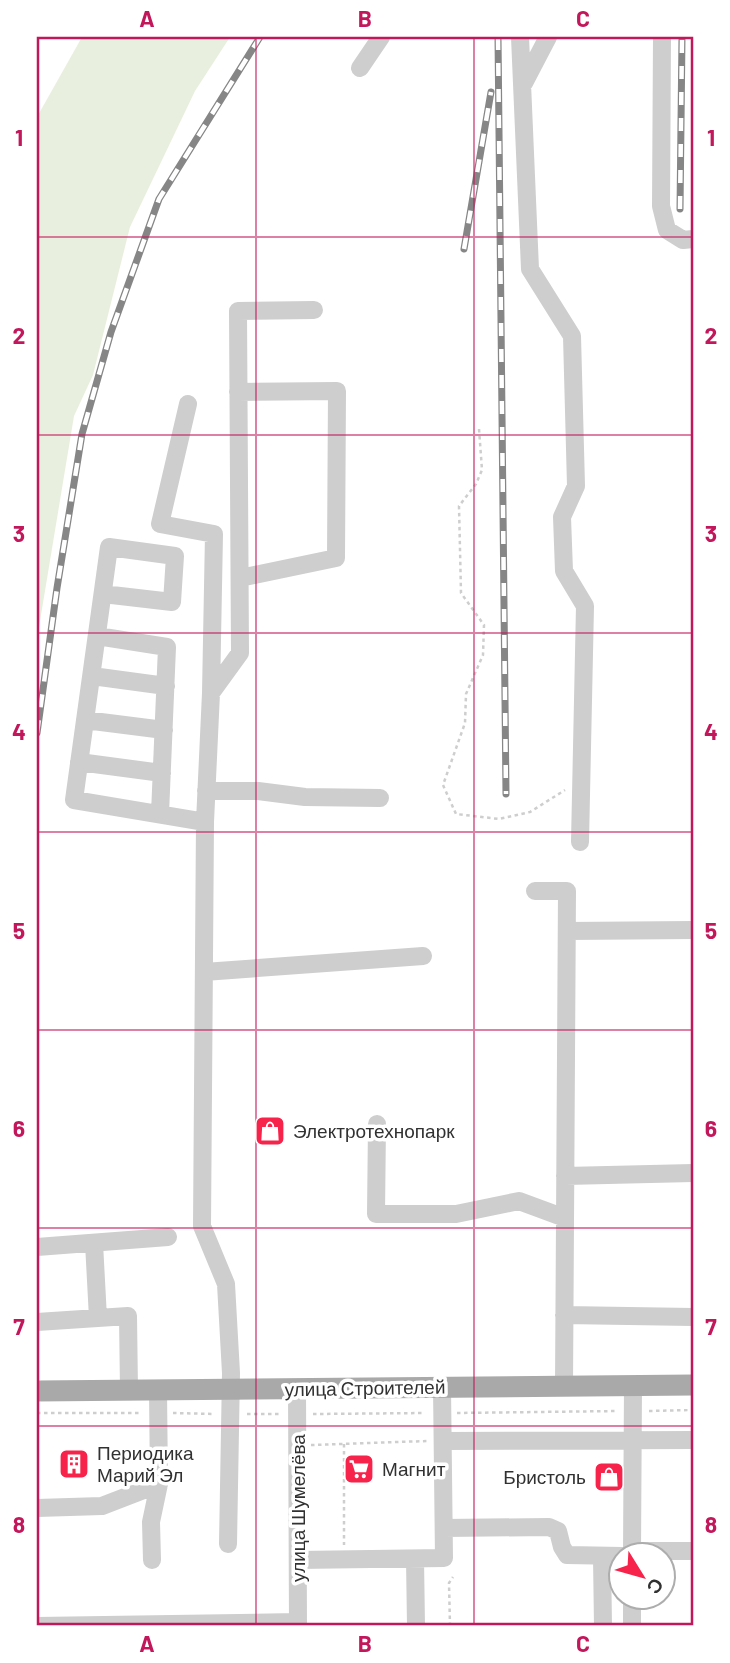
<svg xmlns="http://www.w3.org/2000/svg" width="730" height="1663" viewBox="0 0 730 1663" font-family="Barlow,sans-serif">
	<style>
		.green { fill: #e9efde }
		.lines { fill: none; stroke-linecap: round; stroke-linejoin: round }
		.path { stroke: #cecece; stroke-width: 2.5; stroke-dasharray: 3.5 3.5; stroke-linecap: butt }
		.minor { stroke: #cecece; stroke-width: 18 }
		.major { stroke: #a9a9a9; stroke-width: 21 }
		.rail-casing { stroke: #868686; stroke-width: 7 }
		.rail { stroke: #fff; stroke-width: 4.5; stroke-dasharray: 13; stroke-linecap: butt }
		.grid { fill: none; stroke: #c2185b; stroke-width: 2; stroke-opacity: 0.55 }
		.labels { text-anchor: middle; stroke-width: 7; stroke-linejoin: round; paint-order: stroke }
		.poi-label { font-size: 19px; fill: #313131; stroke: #fff; text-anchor: start }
		.street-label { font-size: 19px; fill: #313131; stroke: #fff }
		.neatline { fill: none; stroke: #c2185b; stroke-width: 2.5 }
		.grid-label { font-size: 23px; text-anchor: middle; font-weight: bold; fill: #c2185b }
	</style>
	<rect width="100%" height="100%" fill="#fff"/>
	<path class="green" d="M82 37H230L195 91 130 227 93 375 74 416 37 639V117Z"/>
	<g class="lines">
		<path class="path" d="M479 429 482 470 476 484 459 506 461 593 484 625 483 655 466 694 465 723 443 785 456 814 499 819 530 812 565 790
			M649 1411 693 1410
			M37 1413H142
			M173 1413 215 1414
			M457 1413 618 1411
			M247 1414H282
			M313 1414 425 1413
			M344 1444V1545
			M311 1445 427 1441
			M450 1626 449 1583 453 1577"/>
		<path class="minor" d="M520 37 530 269 572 336 576 486 562 517 564 571 585 606 580 842
			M662 37 661 206 667 230 683 240 693 239
			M360 68 381 37
			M524 83 548 37
			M238 392 337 391 336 558 240 578
			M188 404 160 524 214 534 211 693 205 822 202 1226 226 1284 231 1373 228 1544
			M103 594 172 602 175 556 109 547 74 800 205 822
			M97 636 167 647 160 814
			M92 676 166 686
			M211 693 240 653 238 311 314 310
			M85 720 164 730
			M79 762 162 773
			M206 791H258L305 797 380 798
			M535 891H567L564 1387
			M567 931 693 930
			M204 972 423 956
			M377 1124 376 1214H456L519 1201 565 1218
			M565 1176 693 1173
			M94 1243 98 1318
			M37 1247 168 1237
			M564 1315 693 1317
			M37 1322 128 1316 129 1390
			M297 1389 298 1626
			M443 1441 693 1440
			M37 1508 102 1506 159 1484 158 1390
			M444 1528 549 1527 558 1531 562 1547 567 1555 622 1556
			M633 1551H693
			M632 1554 633 1386
			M602 1557 603 1626
			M415 1559 416 1626
			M152 1560 151 1522 159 1484
			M298 1560 444 1558 442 1387
			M37 1626 298 1622
			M632 1626V1596"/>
		<path class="major" d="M37 1391 693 1385"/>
		<g class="rail-casing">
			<path id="rail" d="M498 37 506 794
				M680 209 682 37
				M464 249 491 92
				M37 733 57 588 82 434 111 332 159 199 260 37"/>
		</g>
		<use href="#rail" class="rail"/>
	</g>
	<path class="grid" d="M256 37V1626M474 37V1626M37 237H693M37 435H693M37 633H693M37 832H693M37 1030H693M37 1228H693M37 1426H693"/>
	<defs>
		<g id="shop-square" transform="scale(1.575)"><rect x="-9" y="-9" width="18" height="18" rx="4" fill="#f7234a" stroke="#fff"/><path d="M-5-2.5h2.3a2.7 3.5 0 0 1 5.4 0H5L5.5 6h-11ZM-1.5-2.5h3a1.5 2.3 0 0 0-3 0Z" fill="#fff"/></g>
		<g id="building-square" transform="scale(1.575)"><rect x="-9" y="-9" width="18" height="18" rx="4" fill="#f7234a" stroke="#fff"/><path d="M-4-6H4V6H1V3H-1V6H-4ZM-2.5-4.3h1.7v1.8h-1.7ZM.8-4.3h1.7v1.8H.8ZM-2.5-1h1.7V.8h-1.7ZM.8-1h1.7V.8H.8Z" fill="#fff"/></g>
		<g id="supermarket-square" transform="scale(1.575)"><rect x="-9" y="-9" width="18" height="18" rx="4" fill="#f7234a" stroke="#fff"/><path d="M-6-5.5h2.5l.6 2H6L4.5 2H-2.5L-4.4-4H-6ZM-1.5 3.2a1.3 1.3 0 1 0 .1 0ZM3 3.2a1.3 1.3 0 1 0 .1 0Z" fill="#fff"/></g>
	</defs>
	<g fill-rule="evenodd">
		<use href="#shop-square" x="270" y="1131"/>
		<use href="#building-square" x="74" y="1464"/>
		<use href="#supermarket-square" x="359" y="1469"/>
		<use href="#shop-square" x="609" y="1477"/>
	</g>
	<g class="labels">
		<g class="poi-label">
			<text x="293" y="1138">Электротехнопарк</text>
			<text x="97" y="1460">Периодика<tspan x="97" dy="22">Марий Эл</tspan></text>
			<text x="382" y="1476">Магнит</text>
			<text x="586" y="1484" text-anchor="end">Бристоль</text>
		</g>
		<g class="street-label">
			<text transform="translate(365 1388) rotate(-1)" y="7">улица Строителей</text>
			<text transform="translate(298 1508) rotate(-90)" y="7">улица Шумелёва</text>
		</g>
	</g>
	<rect width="730" height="1663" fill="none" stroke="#ffffff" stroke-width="77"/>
	<g transform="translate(642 1576) rotate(127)"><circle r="33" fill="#ffffff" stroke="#adadad" stroke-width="2"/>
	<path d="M0-5L12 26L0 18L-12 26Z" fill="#f7234a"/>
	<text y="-10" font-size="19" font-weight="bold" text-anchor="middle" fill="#313131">С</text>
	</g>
	<rect x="38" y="38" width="654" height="1586" class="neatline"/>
	<g class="grid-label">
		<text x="147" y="27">A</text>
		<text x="365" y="27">B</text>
		<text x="583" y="27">C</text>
		<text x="19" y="146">1</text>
		<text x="711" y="146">1</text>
		<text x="19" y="344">2</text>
		<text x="711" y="344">2</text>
		<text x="19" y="542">3</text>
		<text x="711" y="542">3</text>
		<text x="19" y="740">4</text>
		<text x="711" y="740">4</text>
		<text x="19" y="939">5</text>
		<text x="711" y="939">5</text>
		<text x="19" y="1137">6</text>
		<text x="711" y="1137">6</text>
		<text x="19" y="1335">7</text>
		<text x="711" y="1335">7</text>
		<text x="19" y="1533">8</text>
		<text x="711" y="1533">8</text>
		<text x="147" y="1652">A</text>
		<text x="365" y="1652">B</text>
		<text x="583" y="1652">C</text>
	</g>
</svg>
